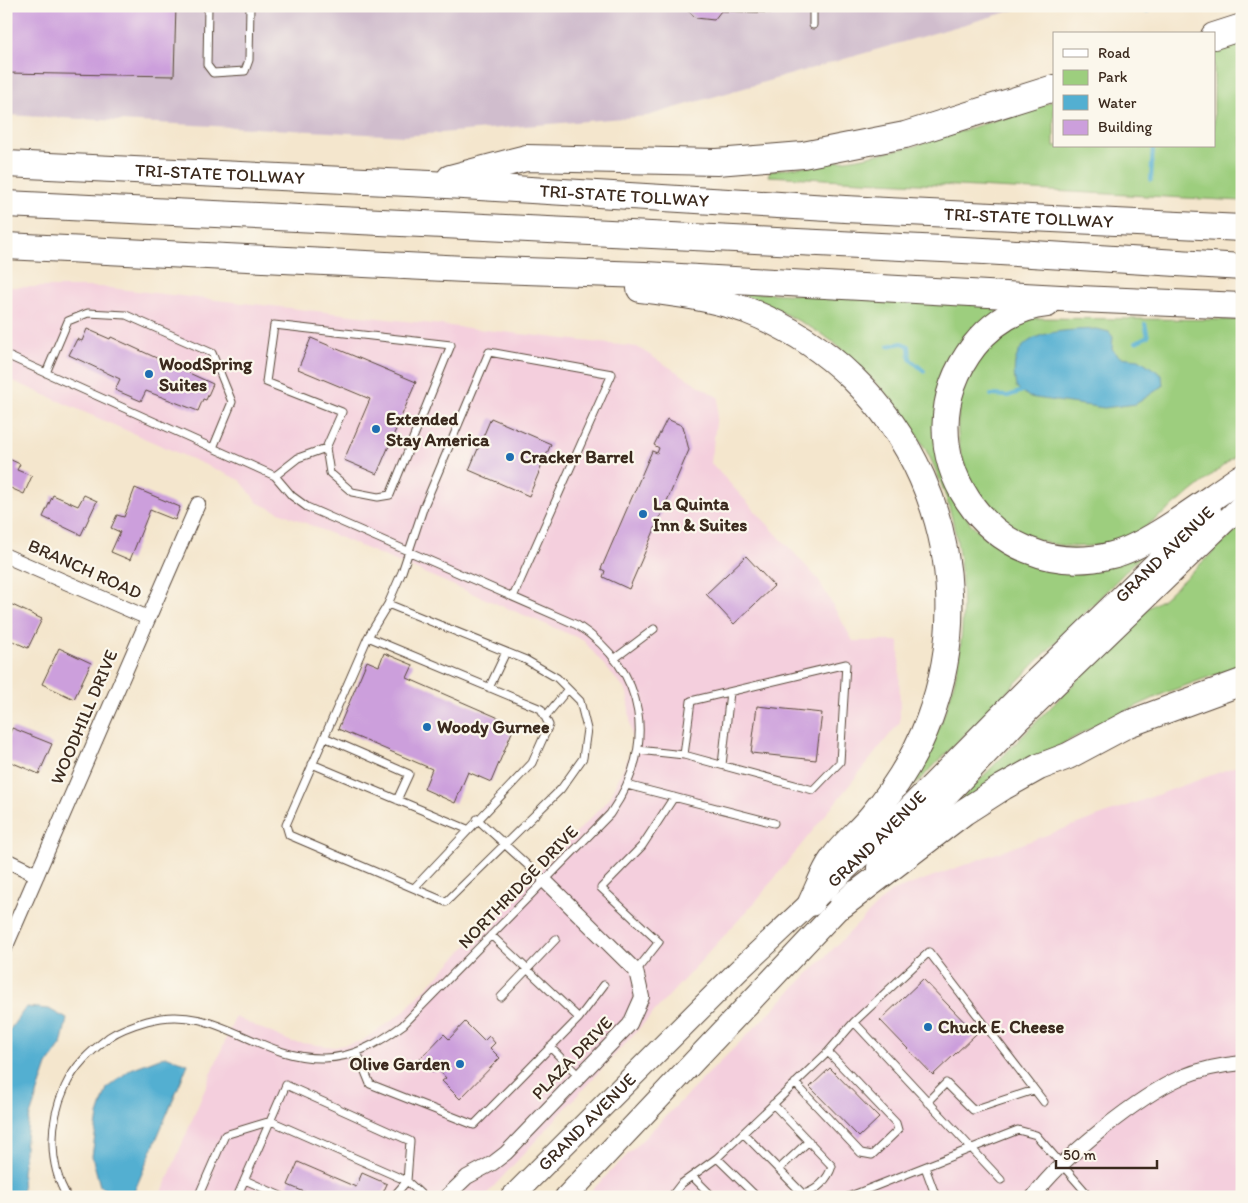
<svg xmlns="http://www.w3.org/2000/svg" width="1248" height="1203" viewBox="0 0 1248 1203" font-family="Itim,sans-serif">
	<style>
		.built { fill: #f4cfdd }
		.industrial { fill: #d0bdcd }
		.green { fill: #9dce7e; stroke: #6c7c4e }
		.water { fill: #53afd1; stroke: #476c78 }
		.lines { fill: none; stroke-linecap: round; stroke-linejoin: round }
		.stream { stroke: #53afd1; stroke-width: 4 }
		.building { fill: #cc9fdc }
		.lane-casing { stroke: #574638; stroke-width: 9 }
		.street-casing { stroke: #574638; stroke-width: 16 }
		.primary-casing { stroke: #574638; stroke-width: 24 }
		.highway-casing { stroke: #574638; stroke-width: 28 }
		.lane { stroke: #fff; stroke-width: 7 }
		.street { stroke: #fff; stroke-width: 14 }
		.primary { stroke: #fff; stroke-width: 22 }
		.highway { stroke: #fff; stroke-width: 26 }
		.poi-dot { fill: #1f6fb2; stroke: #fbf7ec; stroke-width: 2 }
		.labels { text-anchor: middle; stroke-width: 4.5; stroke-linejoin: round; paint-order: stroke }
		.street-label { font-size: 18px; fill: #3b2a1e; stroke: #fbf7ec }
		.poi-label { font-size: 18px; font-weight: bold; fill: #3b2a1e; stroke: #fbf7ec; text-anchor: start }
	</style>
	<rect width="100%" height="100%" fill="#fbf7ec"/>
	<filter id="ink" filterUnits="userSpaceOnUse"><feTurbulence type="fractalNoise" baseFrequency=".02" numOctaves="2"/><feDisplacementMap in="SourceGraphic" scale="10" xChannelSelector="R" yChannelSelector="G"/><feConvolveMatrix kernelMatrix="1 2 1 2 8 2 1 2 1" color-interpolation-filters="sRGB"/></filter>
	<filter id="wash" filterUnits="userSpaceOnUse"><feTurbulence type="fractalNoise" baseFrequency=".0096" numOctaves="4" result="noise"/><feDisplacementMap in="SourceGraphic" scale="20" xChannelSelector="R" yChannelSelector="G"/><feGaussianBlur stdDeviation="1.12" result="paint"/><feColorMatrix in="noise" values="0 0 0 0 0 0 0 0 0 0 0 0 0 0 0 0 0 1.4 0 .05"/><feComposite in="paint" operator="in"/></filter>
	<g filter="url(#wash)">
		<rect width="100%" height="100%" fill="#f4e6cd"/>
		<path class="built" d="M6 287H101L637 347 719 398 711 463 818 579 853 641H899L900 722 757 900 484 1197H160L235 1017 292 1042 335 1047 362 1041 401 1014 610 798 633 747 627 692 583 640 258 503 240 480 6 378Z
			M1242 764V1197H585L890 892Z"/>
		<path class="industrial" d="M6 6H1028L647 116 404 136 6 115Z"/>
		<path class="green" d="M1242 41V201L768 176 770 171 859 158 915 146 1054 101V146H1214V50Z
			M744 292 1004 305 950 364 958 504 971 524 989 540 1141 556 913 787 909 783C923 759 937 735 946 709 976 626 965 509 917 435 900 409 881 387 858 366 850 358 842 349 833 342 806 322 774 309 743 295Z
			M1033 318 1242 320V450C1213 474 1184 499 1153 521 1145 527 1135 536 1125 539 971 588 888 384 1033 318Z
			M1242 525V665L1165 693 1098 724 955 805 1148 608 1163 599Z"/>
		<path class="water" d="M1097 329 1109 332 1113 337 1112 349 1120 357 1139 359 1162 375 1163 386 1136 404 1104 408 1029 397 1016 387C1004 329 1057 331 1097 329Z
			M26 1007 49 1009 67 1019 61 1045 47 1065 28 1122 22 1173 23 1197H6V1035Z
			M165 1056 188 1064 132 1197H117L100 1186 92 1156 98 1115 107 1088 131 1069Z"/>
		<g class="lines">
			<path class="stream" d="M1146 6 1147 11
				M1151 180 1153 146
				M1136 342 1148 336 1145 324
				M888 346 902 343 909 346 910 359 924 371
				M991 395 1008 396 1025 390"/>
		</g>
		<g id="blocks">
			<path class="building" d="M6 6H176L174 76 6 73Z
				M628 6H783L776 13 721 11 714 20 696 18 687 10 631 9Z
				M87 329 110 339 111 337 213 384 206 400 203 399 198 411 146 391 141 401 115 390 120 379 69 355 77 339 82 341Z
				M311 338 416 382 377 474 344 460 370 399 298 369Z
				M491 418 551 444 529 496 469 470Z
				M667 419 683 426 689 450 629 589 603 577 605 571 601 569 652 451 657 453 659 448 654 445Z
				M9 459 20 464 17 470 32 476 24 494 6 486V462Z
				M135 488 180 507 175 520 150 510 130 560 111 552 120 532 111 528 117 515 124 517Z
				M53 495 78 506 84 495 97 501 81 535 43 517Z
				M746 556 774 586 734 624 706 594Z
				M6 602 42 619 28 648 6 638Z
				M59 648 91 663 74 699 42 684Z
				M384 653 413 665 407 678 515 725 491 782 468 772 455 803 424 789 432 769 338 729 367 661 379 666Z
				M757 706 822 713 816 760 751 753Z
				M12 728 52 744 39 774 6 760V743Z
				M923 979 976 1034 933 1075 880 1020Z
				M465 1022 484 1041 489 1036 495 1043 490 1048 500 1058 460 1099 442 1081 446 1078 437 1068 433 1072 420 1059 444 1034 449 1039Z
				M830 1068 879 1118 859 1137 810 1087Z
				M298 1162 356 1187 362 1173 387 1184 381 1197H316L288 1185Z"/>
		</g>
	</g>
	<g filter="url(#ink)">
		<use href="#blocks" fill-opacity="0" stroke="#574638" stroke-width="1"/>
		<g class="lines">
			<g class="lane-casing">
				<path id="lane" d="M208 6 207 65 213 73 245 71 249 60 250 6
					M813 6V25
					M274 325 451 345 390 495 378 497 352 492 330 473 326 448 342 412 266 382Z
					M6 355 275 476 292 496 307 507 577 625C648 672 657 746 610 814L403 1025C380 1042 354 1058 324 1058 257 1060 215 1001 147 1021 133 1025 121 1029 109 1037 90 1052 75 1065 65 1087 49 1122 48 1163 67 1197
					M46 373 68 321 88 313 126 315 212 353 232 402 213 448
					M275 476 298 458 326 448
					M388 604 526 660 557 678 580 701 587 729 583 758 561 789 446 902 289 835 286 825 368 637 388 604 402 572 424 506 489 352 612 374 513 597
					M368 637 541 709 549 725 532 763 414 888
					M614 659 654 629
					M489 688 506 652
					M545 717 568 689
					M324 737 409 774 397 800
					M638 750 684 755 813 790 840 762 846 664 691 701 684 755
					M312 764 467 829
					M722 765 730 692
					M627 785 774 823
					M477 819 545 881
					M491 935 579 1018
					M636 971 659 942 601 888 642 846 674 797
					M501 997 556 939
					M854 1022 1001 1180
					M550 1047 580 1077
					M357 1052 370 1084 474 1125 579 1018 604 985
					M795 1083 861 1153 872 1155 898 1130 896 1123 828 1052
					M927 1102 946 1083 973 1110 1034 1090
					M743 1133 803 1194C817 1191 828 1179 832 1166L773 1104
					M717 1158 757 1197
					M925 1167 936 1197
					M779 1169 809 1141
					M693 1177 713 1197
					M245 1180 283 1197
					M198 1197 225 1135 271 1121 407 1181 424 1197
					M237 1197 286 1085 410 1141 407 1181 393 1197
					M671 1197 681 1184 717 1158 828 1052 854 1022 929 952 1044 1102
					M848 1197 1018 1130 1036 1135 1090 1197"/>
			</g>
			<g class="street-casing">
				<path id="street" d="M6 556 148 618
					M6 860 37 875
					M6 946 198 504
					M446 1197 467 1177 493 1163 506 1153 630 1024 642 997 636 971 545 881
					M1033 1197C1061 1158 1139 1096 1182 1077 1201 1069 1221 1065 1242 1063"/>
			</g>
			<g class="primary-casing">
				<g id="primary">
					<path d="M878 867 1021 718 1242 505"/>
					<path id="s1" d="M512 1197 738 971 875 842 1033 682 1210 510"/>
					<path d="M566 1197 854 892"/>
				</g>
			</g>
			<g class="highway-casing">
				<g id="highway">
					<path d="M1214 36 1242 27"/>
					<path id="s2" d="M6 164 430 184 845 209 1242 228"/>
					<path d="M450 178 526 158 717 162 803 155 905 135 1054 88"/>
					<path d="M6 204 984 251 1242 267"/>
					<path d="M6 246 465 269 645 275 1079 299 1242 306"/>
					<path d="M640 289C675 293 712 298 746 310 910 373 990 557 929 720 916 755 896 787 872 816 860 831 844 843 833 859 824 871 818 889 811 903"/>
					<path d="M1047 304C1016 307 993 322 974 346 896 447 990 587 1112 555 1149 546 1208 499 1242 477"/>
					<path d="M842 905 964 812 1003 787 1039 767 1068 756 1128 724 1242 682"/>
				</g>
			</g>
			<use href="#lane" class="lane"/>
			<use href="#street" class="street"/>
			<use href="#primary" class="primary"/>
			<use href="#highway" class="highway"/>
		</g>
	</g>
	<g class="poi-dot">
		<circle cx="149" cy="374" r="5"/>
		<circle cx="376" cy="429" r="5"/>
		<circle cx="510" cy="457" r="5"/>
		<circle cx="643" cy="514" r="5"/>
		<circle cx="427" cy="727" r="5"/>
		<circle cx="928" cy="1027" r="5"/>
		<circle cx="460" cy="1064" r="5"/>
	</g>
	<g class="labels">
		<g class="street-label">
			<text dy="6" stroke="none"><textPath href="#s2" startOffset="214">TRI-STATE TOLLWAY</textPath></text>
			<text dy="6" stroke="none"><textPath href="#s2" startOffset="619">TRI-STATE TOLLWAY</textPath></text>
			<text dy="6" stroke="none"><textPath href="#s2" startOffset="1024">TRI-STATE TOLLWAY</textPath></text>
			<text dy="6" stroke="none"><textPath href="#s1" startOffset="916">GRAND AVENUE</textPath></text>
			<text transform="translate(85 569) rotate(24)" y="6">BRANCH ROAD</text>
			<text transform="translate(84 717) rotate(-67)" y="6">WOODHILL DRIVE</text>
			<text dy="6" stroke="none"><textPath href="#s1" startOffset="511">GRAND AVENUE</textPath></text>
			<text transform="translate(518 887) rotate(-46)" y="6">NORTHRIDGE DRIVE</text>
			<text transform="translate(572 1058) rotate(-46)" y="6">PLAZA DRIVE</text>
			<text dy="6" stroke="none"><textPath href="#s1" startOffset="106">GRAND AVENUE</textPath></text>
		</g>
		<g class="poi-label">
			<text x="159" y="370">WoodSpring<tspan x="159" dy="21">Suites</tspan></text>
			<text x="386" y="425">Extended<tspan x="386" dy="21">Stay America</tspan></text>
			<text x="520" y="463">Cracker Barrel</text>
			<text x="653" y="510">La Quinta<tspan x="653" dy="21">Inn &amp; Suites</tspan></text>
			<text x="437" y="733">Woody Gurnee</text>
			<text x="938" y="1033">Chuck E. Cheese</text>
			<text x="450" y="1070" text-anchor="end">Olive Garden</text>
		</g>
	</g>
	<rect width="1248" height="1203" fill="none" stroke="#fbf7ec" stroke-width="25"/>
	<rect x="1053" y="32" width="162" height="115" fill="#fbf7ec" stroke="#aea59a"/>
	<rect x="1063" y="49" width="25" height="8" fill="#ffffff" stroke="#aea59a"/>
	<text x="1098" y="58" font-size="15" fill="#3b2a1e">Road</text>
	<rect x="1063" y="70" width="25" height="15" fill="#9dce7e" stroke="#aea59a"/>
	<text x="1098" y="82" font-size="15" fill="#3b2a1e">Park</text>
	<rect x="1063" y="95" width="25" height="15" fill="#53afd1" stroke="#aea59a"/>
	<text x="1098" y="108" font-size="15" fill="#3b2a1e">Water</text>
	<rect x="1063" y="120" width="25" height="15" fill="#cc9fdc" stroke="#aea59a"/>
	<text x="1098" y="132" font-size="15" fill="#3b2a1e">Building</text>
	<path d="M1056 1160v8h101v-8" fill="none" stroke="#3b2a1e" stroke-width="2.5"/>
	<text x="1063" y="1160" font-size="15" fill="#3b2a1e" stroke="#fbf7ec" stroke-width="4" paint-order="stroke">50 m</text>
</svg>
